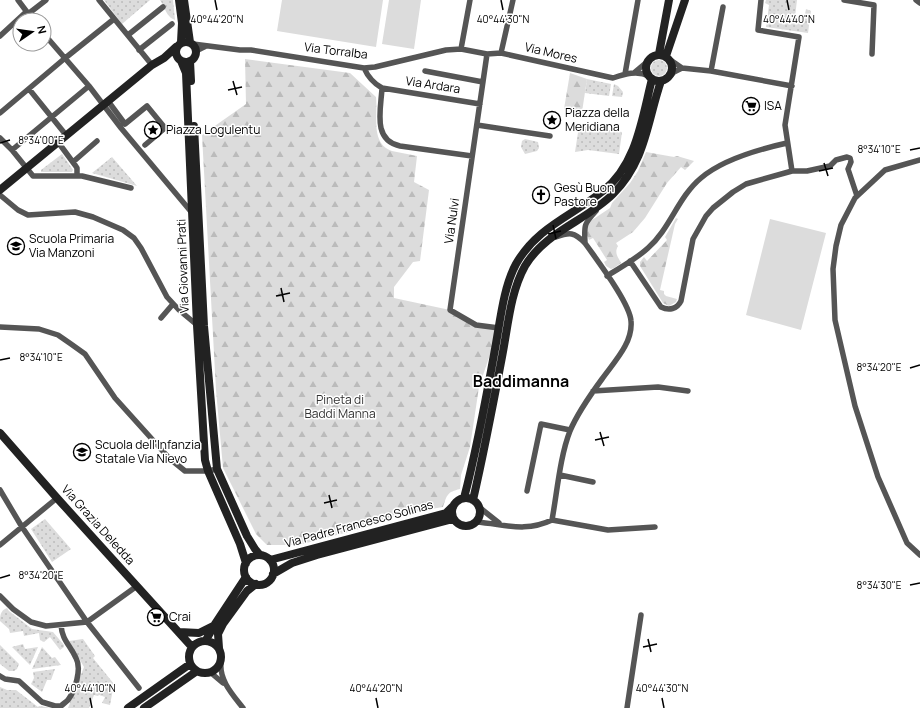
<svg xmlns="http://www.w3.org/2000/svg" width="920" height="708" viewBox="0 0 920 708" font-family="Manrope,sans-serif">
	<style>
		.green { fill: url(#green-dots) }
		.forest { fill: url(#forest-firs) }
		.pitch { fill: #dcdcdc }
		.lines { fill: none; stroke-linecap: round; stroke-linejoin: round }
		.street { stroke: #555; stroke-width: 5.5 }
		.secondary { stroke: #222; stroke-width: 8 }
		.ticks { fill: none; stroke: #000; stroke-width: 1.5 }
		.labels { text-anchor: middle; stroke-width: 3; stroke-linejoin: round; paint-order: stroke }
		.street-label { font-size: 12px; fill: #000; stroke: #fff }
		.poi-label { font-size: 12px; fill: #000; stroke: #fff; text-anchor: start }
		.park-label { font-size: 12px; fill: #333; stroke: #fff }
		.district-label { font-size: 16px; font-weight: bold; fill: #000; stroke: #fff }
		.ticks-label { font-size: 10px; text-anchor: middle; fill: #000; stroke: #fff; stroke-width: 3; stroke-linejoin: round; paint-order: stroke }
	</style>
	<defs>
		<pattern id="green-dots" width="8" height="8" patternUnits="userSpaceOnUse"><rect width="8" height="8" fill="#dcdcdc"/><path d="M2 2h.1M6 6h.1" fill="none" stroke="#bbb" stroke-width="1.8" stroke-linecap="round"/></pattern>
		<pattern id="forest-firs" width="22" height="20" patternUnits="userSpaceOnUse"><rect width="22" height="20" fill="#dcdcdc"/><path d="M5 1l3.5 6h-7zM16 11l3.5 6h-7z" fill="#bbb"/></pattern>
	</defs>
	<rect width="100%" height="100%" fill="#fff"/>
	<path class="green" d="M104 0H150L122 24Z
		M160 0H173L175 20C166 17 165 7 160 0Z
		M766 0H797L795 17 804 19 806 9 811 11 808 33 766 27 769 5 765 3Z
		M651 68a8 8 0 1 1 16 0a8 8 0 1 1-16 0Z
		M587 79 611 84 609 96 585 93Z
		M614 84 618 86 623 92 622 97 612 96Z
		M579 126 622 132 619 154 588 150 575 152Z
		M525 139 538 142 539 148 537 151 525 154 521 147 522 141Z
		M62 154 73 170 72 172H41V170Z
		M112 157 137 186 92 173Z
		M45 519 71 549 52 562 31 529Z
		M7 608 9 611 32 629 53 632 64 645V647L60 650 50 637 44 642 40 640 39 633 24 636 23 631 10 633 9 629 0 621C0 615 1 610 7 608Z
		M83 639 95 656 93 658 114 684 111 687 113 689 110 705 102 703 105 697 99 695 98 696 94 695 89 708H68L84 667 69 641Z
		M23 644 25 649 38 647 30 665 12 647Z
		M0 645 19 664 17 669 14 671H9L0 664Z
		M42 647 52 658 55 657 61 665 32 669Z
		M55 669 51 680H47L42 692 31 684 34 678 33 672Z
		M0 687 7 690H16L38 707 39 706 52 708H0Z"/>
	<path class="forest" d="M245 59 350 73 376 97C378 114 370 144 392 151 400 153 409 154 417 156L414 182 429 190 420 261 413 262 394 287V298L450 310 468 321 499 328 479 387 470 447 461 475 460 489C447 492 447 495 443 507L401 514 367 527 299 545H267L256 534 223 468 216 390 202 135 246 104Z
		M570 73 587 79 582 112 564 109Z
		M646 152 674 157 677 156 694 161 685 170 681 167 667 183 645 218 633 232 616 243 618 246C614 253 618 257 621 263L614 268 611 269 606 266 604 262 607 260 593 238 589 240 587 235V228L589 224 592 220 610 208 612 203 630 183 638 171Z
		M676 218 678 219 675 224 660 290 664 291V294L666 296 677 299 676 302 669 306 663 303 640 266V262L644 257 647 261 667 240 665 237Z"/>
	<path class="pitch" d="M282 0H383L376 47 277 31Z
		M389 0H421L414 49 382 44Z
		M770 219 826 233 801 330 746 315Z"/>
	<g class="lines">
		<path class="street" d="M18 0 33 20
			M99 0 152 65
			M761 0 758 30 799 37 785 125 792 171
			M844 0 874 5 872 54
			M916 0 920 3
			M28 14 46 0
			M44 34 89 86 121 128 193 214
			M128 35 163 7
			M0 36 26 12
			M193 44 240 50H251L364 68 375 67 446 50 461 49 487 54 501 53 613 78C625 74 637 70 649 76
			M461 49 470 0
			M139 50 172 24
			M196 51 206 46
			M501 53 513 0
			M487 54 450 310 476 325 499 328
			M669 59 682 68 711 71 792 86
			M364 68C368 77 373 83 382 88L480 104
			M425 71 483 82
			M711 71 723 7
			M635 72 648 61
			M625 74 638 0
			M669 77 674 72 682 68
			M89 86 12 150 33 176H82L131 188
			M382 88C381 109 372 140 400 146L472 156
			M29 89 66 135
			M108 101 125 124 147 106 165 128 145 145
			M0 113 64 59 114 19
			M477 125 550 136
			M0 138 12 150
			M58 142 75 165 77 168V176
			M920 160 885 170 855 198 841 225 836 246 833 269 835 320 855 406 878 477 907 543 920 555
			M73 162 97 141
			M0 195 18 210 28 215 75 212 93 217 123 230 134 238 141 248 167 297 179 310 197 325
			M585 243C584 225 584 224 596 211
			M630 261 661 307C669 311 677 309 681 301L693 239 706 216 713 208 733 192 746 184 792 171H807L830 166 836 160 847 157 850 158 851 162 848 169 857 196
			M607 276C621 267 636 259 648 248 670 229 678 197 701 178 722 160 760 149 787 143
			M161 318 173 304
			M0 327 39 329 58 335 71 344 85 354 115 398 169 458 185 471H208L217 469
			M593 391 658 387 688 391
			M560 475 593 482
			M0 490 22 527 87 622 139 688
			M527 491 541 424 570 430
			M479 507 499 523
			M552 520 608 530 655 527
			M476 522C505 524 524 533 552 520 557 493 560 456 570 431 577 414 591 394 602 379 614 362 633 343 631 321 630 303 596 259 585 243 574 232 570 232 556 237
			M0 545 57 498
			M0 596 13 609 31 622 46 626 87 622 137 586
			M221 662C219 680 232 694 243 708
			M210 672 223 683
			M0 676 5 679 19 681 42 702 55 706H61C63 704 66 702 68 700 75 691 82 669 76 658 70 645 62 640 61 625
			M627 708 641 615"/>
		<path class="secondary" d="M179 0 182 23 181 42
			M184 0 190 42
			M176 52a10 10 0 1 1 20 0a10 10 0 1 1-20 0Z
			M659 54 669 0
			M646 68a13 13 0 1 1 26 0a13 13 0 1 1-26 0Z
			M666 56 685 0
			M181 61 186 73 197 325 205 460 208 471 240 544 246 563
			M190 61 191 81
			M194 126 204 326 217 469 247 536 255 549 260 555
			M0 190 152 65 164 58 176 47
			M0 433 57 498 192 647
			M452 512a14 14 0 1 1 28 0a14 14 0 1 1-28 0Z
			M464 498C477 449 486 399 495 349 500 323 503 288 516 264 537 227 572 216 603 191 637 164 642 118 652 79
			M473 500C484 452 493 405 502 357 508 327 510 293 525 266 546 231 586 221 613 194 646 161 647 122 661 81
			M244 570a15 15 0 1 1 30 0a15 15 0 1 1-30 0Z
			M270 560 446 513 452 507
			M273 574 292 563 317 555 453 519
			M179 632 199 633 213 626
			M206 640 215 624 246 577
			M189 657a16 16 0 1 1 32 0a16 16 0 1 1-32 0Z
			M219 648 218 634 223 624 247 591 256 584
			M128 708 190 664
			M144 708 197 671"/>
	</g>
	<path class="ticks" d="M215 0 217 10M501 0 503 10M787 0 789 10M233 81 237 95M228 90 242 87M0 143 10 140M910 150 920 148M824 163 828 176M819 171 833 168M553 225 556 239M548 234 561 231M281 288 284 302M276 296 290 293M0 360 10 358M910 368 920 365M600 432 604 446M595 440 609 437M329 495 332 508M324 503 337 500M0 578 10 575M910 585 920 583M648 639 651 652M643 647 657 644M90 698 92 708M376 698 378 708M662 698 664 708"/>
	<defs>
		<g id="supermarket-ring" transform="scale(0.9)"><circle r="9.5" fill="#fff" stroke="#000" stroke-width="1.5"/><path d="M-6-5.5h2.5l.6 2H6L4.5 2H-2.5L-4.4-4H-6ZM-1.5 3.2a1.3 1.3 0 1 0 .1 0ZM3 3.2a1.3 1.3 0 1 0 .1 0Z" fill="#000"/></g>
		<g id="sight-ring" transform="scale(0.9)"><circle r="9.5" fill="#fff" stroke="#000" stroke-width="1.5"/><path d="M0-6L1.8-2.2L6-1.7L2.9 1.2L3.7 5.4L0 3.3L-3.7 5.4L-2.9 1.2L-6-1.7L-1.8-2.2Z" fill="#000"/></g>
		<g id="church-ring" transform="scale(0.9)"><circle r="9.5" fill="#fff" stroke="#000" stroke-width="1.5"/><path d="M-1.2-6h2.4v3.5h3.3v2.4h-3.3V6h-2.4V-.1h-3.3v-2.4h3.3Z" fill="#000"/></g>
		<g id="school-ring" transform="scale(0.9)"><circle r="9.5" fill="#fff" stroke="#000" stroke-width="1.5"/><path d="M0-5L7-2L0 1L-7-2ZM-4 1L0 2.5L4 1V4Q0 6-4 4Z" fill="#000"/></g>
	</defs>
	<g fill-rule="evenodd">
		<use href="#supermarket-ring" x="751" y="106"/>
		<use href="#sight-ring" x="552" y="120"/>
		<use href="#sight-ring" x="153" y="130"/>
		<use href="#church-ring" x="541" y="195"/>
		<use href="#school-ring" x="16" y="246"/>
		<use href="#school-ring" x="82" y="452"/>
		<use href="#supermarket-ring" x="156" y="617"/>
	</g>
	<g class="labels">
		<g class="street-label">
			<text transform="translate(336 51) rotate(7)" y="4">Via Torralba</text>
			<text transform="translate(551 53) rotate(13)" y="4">Via Mores</text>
			<text transform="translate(433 85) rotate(9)" y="4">Via Ardara</text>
			<text transform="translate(452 221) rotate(-82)" y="4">Via Nulvi</text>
			<text transform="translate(183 266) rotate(-92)" y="4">Via Giovanni Prati</text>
			<text transform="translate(359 524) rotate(-15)" y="4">Via Padre Francesco Solinas</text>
			<text transform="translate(98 525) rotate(48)" y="4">Via Grazia Deledda</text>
		</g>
		<g class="poi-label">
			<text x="764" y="110">ISA</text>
			<text x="565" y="117">Piazza della<tspan x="565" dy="14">Meridiana</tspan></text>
			<text x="166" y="134">Piazza Logulentu</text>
			<text x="554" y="192">Gesù Buon<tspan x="554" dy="14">Pastore</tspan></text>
			<text x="29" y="243">Scuola Primaria<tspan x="29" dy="14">Via Manzoni</tspan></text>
			<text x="95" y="449">Scuola dell'Infanzia<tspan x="95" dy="14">Statale Via Nievo</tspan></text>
			<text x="169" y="621">Crai</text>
		</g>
		<g class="park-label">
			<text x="340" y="404">Pineta di<tspan x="340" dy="14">Baddi Manna</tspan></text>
		</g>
		<g class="district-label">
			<text x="521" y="387">Baddimanna</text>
		</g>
	</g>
	<g class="ticks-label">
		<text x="217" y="23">40°44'20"N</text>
		<text x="503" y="23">40°44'30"N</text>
		<text x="789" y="23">40°44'40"N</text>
		<text x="41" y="144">8°34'00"E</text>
		<text x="879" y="153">8°34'10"E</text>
		<text x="41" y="361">8°34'10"E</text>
		<text x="879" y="371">8°34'20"E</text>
		<text x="41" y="579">8°34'20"E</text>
		<text x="879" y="589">8°34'30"E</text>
		<text x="90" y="692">40°44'10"N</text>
		<text x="376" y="692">40°44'20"N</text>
		<text x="662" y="692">40°44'30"N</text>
	</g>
	<g transform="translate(32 32) rotate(77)"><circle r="19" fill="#ffffff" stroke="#999999"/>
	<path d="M0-3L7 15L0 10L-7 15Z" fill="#000000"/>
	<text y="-6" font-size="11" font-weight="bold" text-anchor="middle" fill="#000000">N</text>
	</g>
</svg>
